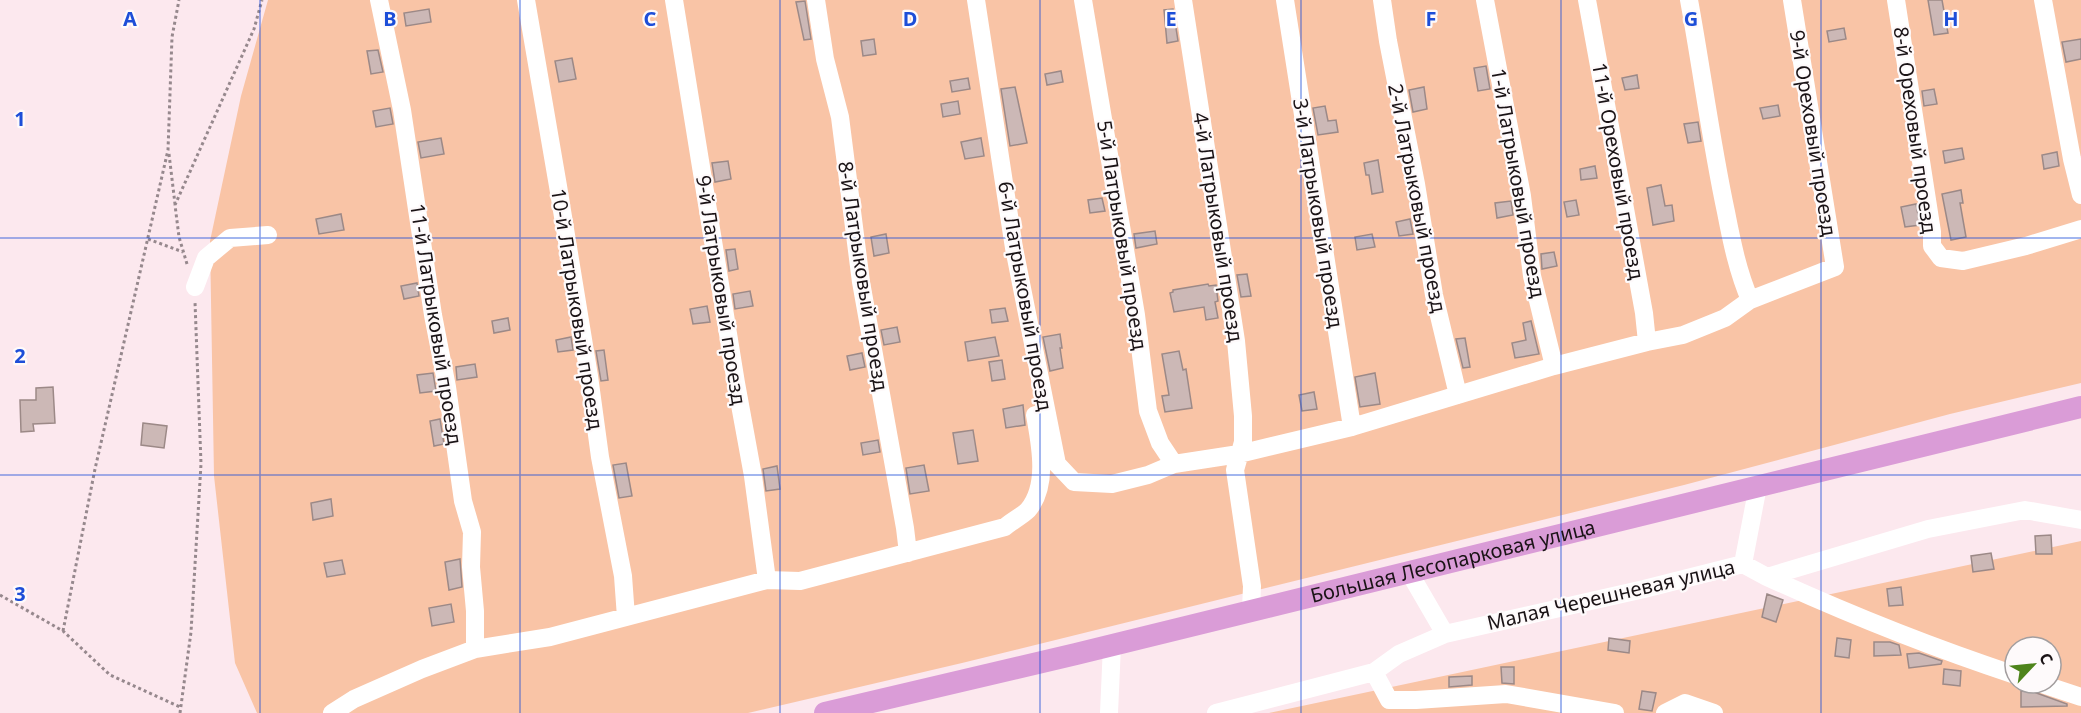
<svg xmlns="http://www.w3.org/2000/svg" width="2081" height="713" viewBox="0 0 2081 713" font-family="'Noto Sans',sans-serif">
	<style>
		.green { fill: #f9c4a6; fill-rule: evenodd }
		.building { fill: #ccb8b6; stroke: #9c8987; stroke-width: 1.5 }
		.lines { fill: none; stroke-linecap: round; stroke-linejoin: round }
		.path { stroke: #96888d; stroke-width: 3; stroke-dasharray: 3 3; stroke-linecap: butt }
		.minor { stroke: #fff; stroke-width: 18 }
		.major { stroke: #da9cd7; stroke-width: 22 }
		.grid { fill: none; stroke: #1d4ed8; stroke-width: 1.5; stroke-opacity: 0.55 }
		.labels { text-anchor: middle; stroke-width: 4.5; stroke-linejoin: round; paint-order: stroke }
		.street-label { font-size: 20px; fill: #1a1316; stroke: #fefafb }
		.grid-label { font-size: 20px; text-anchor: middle; font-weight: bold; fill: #1d4ed8; stroke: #fefafb; stroke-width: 4.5; stroke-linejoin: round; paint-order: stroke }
	</style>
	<rect width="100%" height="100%" fill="#fce8ee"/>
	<path class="green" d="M268 0H2081V383L1950 414 1684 485 962 663 748 713H257L235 663 214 476 210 241 241 96Z
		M2081 541V713H1269ZM2015 647H2051V683H2015Z"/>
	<path class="building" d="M1928 0H1942L1948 33 1934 35Z
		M805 1 811 39 804 40 796 2Z
		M429 9 431 22 406 26 404 13Z
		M1173 9 1178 41 1167 43 1164 10Z
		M1844 28 1846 39 1829 42 1827 31Z
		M874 39 876 54 863 56 861 41Z
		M2081 39V59L2066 62 2062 42Z
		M378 50 383 72 371 74 367 51Z
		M572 58 576 79 559 82 555 61Z
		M1486 66 1490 89 1478 91 1474 68Z
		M1061 71 1063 82 1047 85 1045 74Z
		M1637 75 1639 88 1625 90 1622 78Z
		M968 78 970 89 952 92 950 81Z
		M1015 87 1027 143 1010 146 1001 89Z
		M1424 87 1427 109 1413 112 1409 90Z
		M1934 89 1937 104 1924 106 1922 91Z
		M958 101 960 114 943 117 941 104Z
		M1778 105 1780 116 1763 119 1760 108Z
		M1325 106 1328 121 1336 120 1338 132 1318 135 1313 108Z
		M390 108 393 124 376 127 373 111Z
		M1698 122 1701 141 1688 143 1684 124Z
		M441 138 444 154 421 158 418 142Z
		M981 138 984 156 965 159 961 142Z
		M1962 148 1964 159 1945 163 1943 151Z
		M2057 152 2059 166 2044 169 2042 155Z
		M1378 160 1383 192 1372 194 1369 175H1366L1364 163Z
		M728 161 731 179 715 182 712 163Z
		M1595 166 1597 178 1581 180 1580 169Z
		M1661 185 1665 206 1672 205 1674 221 1653 225 1647 188Z
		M1961 190 1963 203H1960L1966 237 1951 240 1942 194Z
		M1102 198 1105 211 1090 213 1088 200Z
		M1576 200 1579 215 1567 217 1564 202Z
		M1511 201 1513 215 1497 218 1495 203Z
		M1916 204 1920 225 1905 227 1901 207Z
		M341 214 344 230 319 234 316 219Z
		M1410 219 1413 234 1399 236 1396 222Z
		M1155 231 1157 244 1136 248 1134 234Z
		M886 234 889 253 874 256 871 237Z
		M1372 234 1375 247 1357 250 1355 237Z
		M735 249 738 269 729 271 726 250Z
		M1554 252 1557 266 1542 269 1541 254Z
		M1247 274 1251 296 1241 297 1237 275Z
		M417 283 419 296 404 299 401 286Z
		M1208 284 1209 286 1216 285 1218 301 1215 302 1218 318 1206 320 1204 307 1174 312 1170 293 1173 292V290Z
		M750 291 753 306 735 309 733 294Z
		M707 306 710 322 693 324 690 309Z
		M1005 308 1008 321 992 323 990 310Z
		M508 318 510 330 494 333 492 321Z
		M1531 321 1539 354 1515 358 1512 343 1526 340 1523 323Z
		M897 327 900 342 884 345 881 330Z
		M1060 334 1062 348H1060L1063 368 1050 371 1043 337Z
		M571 337 573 350 558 352 556 340Z
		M995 337 999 356 968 361 965 342Z
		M1465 338 1470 367 1463 368 1456 339Z
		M604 350 608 380 601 381 596 351Z
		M1179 351 1183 370 1186 369 1192 408 1165 412 1162 396 1169 395 1162 354Z
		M862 353 865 367 850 370 847 356Z
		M1002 360 1005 379 992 381 989 362Z
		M475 364 477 377 457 380 456 367Z
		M433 373 436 391 420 393 417 375Z
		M1375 373 1380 404 1360 407 1355 377Z
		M53 387 55 423 33 424 34 431 21 432 20 400H36V388Z
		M1314 392 1317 409 1302 411 1299 395Z
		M1023 405 1025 425 1006 428 1003 409Z
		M440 419 444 444 434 446 430 421Z
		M143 423 167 426 164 448 141 445Z
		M973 430 978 461 958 464 953 433Z
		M878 440 880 452 863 455 861 443Z
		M626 463 632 496 619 498 613 465Z
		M924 465 929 491 910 494 906 468Z
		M777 466 780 489 766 491 763 469Z
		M331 499 333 516 313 520 311 503Z
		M2051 535 2052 554H2036L2035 536Z
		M1991 553 1994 569 1973 572 1971 556Z
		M460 559 462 587 449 590 445 562Z
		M342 560 345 574 327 577 324 563Z
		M1901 587 1903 605 1889 606 1887 589Z
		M1767 594 1783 600 1776 622 1762 617Z
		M451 604 454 622 432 626 429 608Z
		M1609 638 1630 641 1629 653 1608 650Z
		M1837 638 1851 640 1849 658 1835 656Z
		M1874 642H1890L1899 645 1901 655 1874 656Z
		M1919 653 1942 661 1941 664 1909 668 1907 654Z
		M1501 667H1514V684L1502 683Z
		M1944 669 1961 671 1960 686 1943 684Z
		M1472 676V685L1449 687V677Z
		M1642 691 1656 693 1652 711 1639 709Z
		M2021 691H2031L2067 704V706L2021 707Z"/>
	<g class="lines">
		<path class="path" d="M169 154 175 204
			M148 239 183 252
			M187 264 179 237 175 205 254 29 262 0
			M0 595 63 631 110 675 180 707
			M63 631 95 469 168 150 172 37 179 0
			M180 713 191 632 201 464 195 302"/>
		<path class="minor" d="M379 0 402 110 433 315 447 387 463 501 472 532 471 567 475 611V649
			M526 0 558 186 589 376 600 457 623 576 626 617
			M674 0 736 383 753 476 767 580
			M816 0 825 59 840 117 861 282 905 528 908 553
			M976 0 1014 248 1057 464 1074 482 1112 484 1148 475 1174 464 1239 454 1352 427 1554 366 1647 342 1683 335 1725 318 1750 300 1835 267 1792 0
			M1083 0 1136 315 1148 411 1160 443 1174 464
			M1183 0 1236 341 1243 416V442L1235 470 1252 586 1251 611
			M1285 0 1352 427
			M1382 0 1388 41 1416 184 1434 295 1458 395
			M1485 0 1522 196 1532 276 1554 366
			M1587 0 1644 313 1647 342
			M1689 0C1702 71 1711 142 1726 212 1732 243 1738 272 1750 300
			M1896 0 1932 232V246L1941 258 1963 261 2026 246 2081 229
			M2043 0 2072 159 2081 195
			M195 287 206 258 230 238 268 235
			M1743 564 1758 486
			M1409 572 1445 634
			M1767 577C1848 614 1930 647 2015 675
			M1374 672 1389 700H1416L1506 694 1615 713
			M2039 683 2081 697
			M332 713 354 699 422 669 475 649 550 637 767 580 800 581 1005 527C1012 521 1022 516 1028 510 1049 485 1040 444 1035 415
			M1109 713 1112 645
			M1216 713 1374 672 1399 654 1445 634 1644 589 1743 564 1767 577 1928 529 2025 510 2081 520
			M1665 713 1685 703 1714 713"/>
		<path class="major" id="s1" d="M825 713 1076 654 2081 407"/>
	</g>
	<path class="grid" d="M260 0V713M520 0V713M780 0V713M1040 0V713M1301 0V713M1561 0V713M1821 0V713M0 238H2081M0 475H2081"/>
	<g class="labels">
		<g class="street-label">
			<text transform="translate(1915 130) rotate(82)" y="7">8-й Ореховый проезд</text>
			<text transform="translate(1813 133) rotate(81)" y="7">9-й Ореховый проезд</text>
			<text transform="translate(1618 171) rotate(80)" y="7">11-й Ореховый проезд</text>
			<text transform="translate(1518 183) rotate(80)" y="7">1-й Латрыковый проезд</text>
			<text transform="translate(1417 198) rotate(79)" y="7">2-й Латрыковый проезд</text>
			<text transform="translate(1318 213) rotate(81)" y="7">3-й Латрыковый проезд</text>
			<text transform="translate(1218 227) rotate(81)" y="7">4-й Латрыковый проезд</text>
			<text transform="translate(1122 235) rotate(81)" y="7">5-й Латрыковый проезд</text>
			<text transform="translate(863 276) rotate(81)" y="7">8-й Латрыковый проезд</text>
			<text transform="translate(721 290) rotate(81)" y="7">9-й Латрыковый проезд</text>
			<text transform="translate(1025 296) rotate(80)" y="7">6-й Латрыковый проезд</text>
			<text transform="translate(577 309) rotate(81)" y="7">10-й Латрыковый проезд</text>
			<text transform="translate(436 324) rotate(81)" y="7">11-й Латрыковый проезд</text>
			<text dy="7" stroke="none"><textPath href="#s1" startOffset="646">Большая Лесопарковая улица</textPath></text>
			<text transform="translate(1611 595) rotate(-13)" y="7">Малая Черешневая улица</text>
		</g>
	</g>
	<g class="grid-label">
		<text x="130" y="26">A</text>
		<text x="390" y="26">B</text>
		<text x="650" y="26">C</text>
		<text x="910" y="26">D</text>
		<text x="1171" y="26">E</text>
		<text x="1431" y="26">F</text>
		<text x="1691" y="26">G</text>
		<text x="1951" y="26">H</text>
		<text x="20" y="126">1</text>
		<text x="20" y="363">2</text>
		<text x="20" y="601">3</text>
	</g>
	<g transform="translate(2033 665) rotate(64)"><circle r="28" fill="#fefafb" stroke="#a39e9f" stroke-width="1.5"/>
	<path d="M0-4.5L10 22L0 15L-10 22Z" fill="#4e841b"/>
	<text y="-9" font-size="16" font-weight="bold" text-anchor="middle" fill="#1a1316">С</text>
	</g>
</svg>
